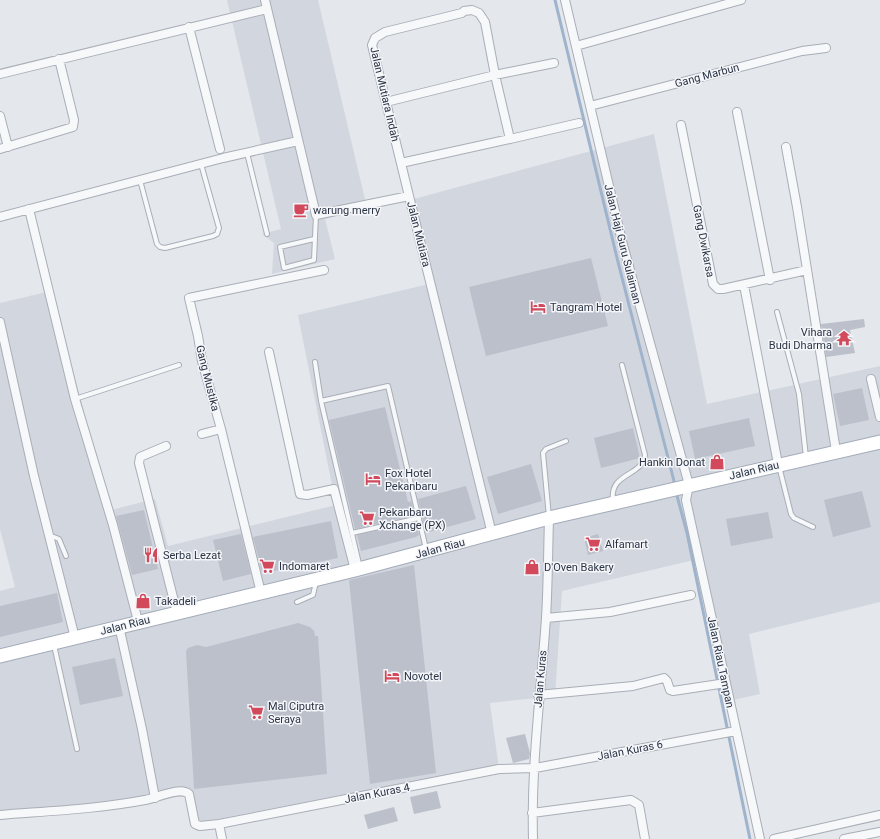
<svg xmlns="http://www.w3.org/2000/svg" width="880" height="839" viewBox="0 0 880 839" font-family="Roboto,sans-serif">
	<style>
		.built { fill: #d2d6de }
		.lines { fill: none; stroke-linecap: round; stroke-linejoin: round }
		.stream { stroke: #9fb4cc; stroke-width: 3 }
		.building { fill: #bbc0ca }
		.service-casing { stroke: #a9aeb7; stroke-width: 6 }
		.minor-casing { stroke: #a9aeb7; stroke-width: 10 }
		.primary-casing { stroke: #a3abb8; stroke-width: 15 }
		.service { stroke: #f7f8fa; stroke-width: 4 }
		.minor { stroke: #f7f8fa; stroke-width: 8 }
		.primary { stroke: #fff; stroke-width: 13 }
		.labels { text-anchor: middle; stroke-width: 3; stroke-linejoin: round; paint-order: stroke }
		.street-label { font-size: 11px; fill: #2b3445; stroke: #f4f6f9 }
		.poi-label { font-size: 11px; fill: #2b3445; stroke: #f4f6f9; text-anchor: start }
	</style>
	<rect width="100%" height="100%" fill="#e4e7ec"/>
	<path class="built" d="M227 0H318L367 208 325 219 335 259 272 274 274 243 262 234 281 229Z
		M654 134 707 404 880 366V602L749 634 760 694 724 702 694 560 562 591 555 696 490 703 499 769 347 794 192 824 188 792 0 816V591L15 587 0 529V303L51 291 111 510 155 499 168 546 336 505 298 315 429 284 410 200Z"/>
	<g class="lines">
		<path class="stream" d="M555 0 617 258 675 485
			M676 492 687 533 750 839"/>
	</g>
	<path class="building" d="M591 258 608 326 486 356 469 287Z
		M864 319 865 327 850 330 855 353 826 357 821 324Z
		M862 388 869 420 840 426 833 394Z
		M385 407 408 502 411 501 415 515 355 529 329 420Z
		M749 418 755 446 695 459 689 431Z
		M633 428 640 458 601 468 594 438Z
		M531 464 542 501 498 514 487 477Z
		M466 486 476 519 426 533 418 499Z
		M862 491 871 527 833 537 824 500Z
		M144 510 158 569 132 575 116 516Z
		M768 512 773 538 731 546 726 519Z
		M331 521 338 558 264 573 262 572 253 537Z
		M416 522 419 535 416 537 361 551 357 535Z
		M241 534 251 574 223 581 213 540Z
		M598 534 603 551 588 555 584 538Z
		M414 565 436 773 370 784 349 580Z
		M57 593 63 622 0 637V606Z
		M298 623 310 627 314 631 315 636H318L327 774 194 789 186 651 188 648 197 645 206 647Z
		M115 658 123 696 80 705 72 667Z
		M525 734 530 753 529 759 513 763 506 738Z
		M437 791 441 808 414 814 410 797Z
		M394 807 398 821 368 829 364 815Z"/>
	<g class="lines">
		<g class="service-casing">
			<path id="service" d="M247 153 267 234
				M140 180 157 244 160 247 165 248 213 236 217 234 219 228 201 164
				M314 239 280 247 284 268 314 260 316 215
				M777 312 799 394 806 457
				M315 362 321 401 360 568
				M75 399 179 365
				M321 401 388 386 426 549
				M779 466 791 514 794 518 813 527
				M613 501C609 472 642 477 645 455L622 365
				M549 517 543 453 546 449 566 441
				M352 533 419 518
				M49 535 59 539 66 556
				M297 602 313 595 316 582
				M54 645 77 749"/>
		</g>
		<g class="minor-casing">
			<path id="minor" d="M265 0 316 215 409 196
				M565 0 622 241 689 485 686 500 760 839
				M189 27 220 149
				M576 46 741 0
				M0 74 267 9
				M386 102 495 75 554 63
				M590 106 802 51 826 48
				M737 112 770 280
				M0 116 8 147
				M681 125 713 284 718 289H723L807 270
				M510 139 579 123
				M786 147 797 207 836 451
				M0 149 73 127 74 120 59 59
				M401 163 510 139 495 75 485 22 479 13 472 10 464 11 462 13 385 32 375 38 372 45 409 196 492 534
				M29 209 75 399 113 525 138 621
				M0 217 223 158 298 141
				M744 285 778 464
				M0 322 34 476 75 638
				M269 352 300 494 307 495 334 489 355 570
				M871 379 880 417
				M202 434 221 429
				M166 446 140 457 139 463 177 613
				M261 593 221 429 202 361 198 336 189 298 324 270
				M546 618 610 612 691 595
				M119 626 142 729 155 798
				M538 695 633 686 664 678 667 681 670 690 673 691 726 683
				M532 813 631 800 639 805 645 839
				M0 815C49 811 97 809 145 800 157 798 180 786 189 794L195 824 200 826 219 824 222 839
				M219 824 499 769 535 768 736 731
				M533 839C531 765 541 692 546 618 548 585 548 552 549 518
				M774 839 880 815
				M844 839 880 832"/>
		</g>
		<g class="primary-casing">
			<path id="primary" d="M0 656 355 570 549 518 880 442"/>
		</g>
		<use href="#service" class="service"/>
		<use href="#minor" class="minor"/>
		<use href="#primary" class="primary"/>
	</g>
	<defs>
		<g id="cafe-bare" transform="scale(1.2)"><path d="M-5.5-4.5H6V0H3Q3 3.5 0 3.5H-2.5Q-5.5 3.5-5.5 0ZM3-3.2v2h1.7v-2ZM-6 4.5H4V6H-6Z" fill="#d1495b" stroke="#f4f6f9" stroke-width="2.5" paint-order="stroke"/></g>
		<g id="hotel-bare" transform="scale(1.2)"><path d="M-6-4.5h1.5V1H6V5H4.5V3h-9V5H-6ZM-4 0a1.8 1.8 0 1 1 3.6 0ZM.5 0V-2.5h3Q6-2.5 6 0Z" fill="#d1495b" stroke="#f4f6f9" stroke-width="2.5" paint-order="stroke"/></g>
		<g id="temple-bare" transform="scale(1.2)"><path d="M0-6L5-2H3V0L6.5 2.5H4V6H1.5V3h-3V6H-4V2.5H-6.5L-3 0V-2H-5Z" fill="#d1495b" stroke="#f4f6f9" stroke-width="2.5" paint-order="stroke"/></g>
		<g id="shop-bare" transform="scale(1.2)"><path d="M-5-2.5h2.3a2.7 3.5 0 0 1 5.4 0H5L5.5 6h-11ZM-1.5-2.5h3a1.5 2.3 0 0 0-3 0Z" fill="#d1495b" stroke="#f4f6f9" stroke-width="2.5" paint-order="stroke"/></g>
		<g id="supermarket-bare" transform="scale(1.2)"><path d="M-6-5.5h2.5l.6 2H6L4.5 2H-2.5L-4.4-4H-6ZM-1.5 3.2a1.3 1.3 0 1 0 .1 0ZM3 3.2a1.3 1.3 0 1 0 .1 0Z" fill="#d1495b" stroke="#f4f6f9" stroke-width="2.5" paint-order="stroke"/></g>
		<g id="restaurant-bare" transform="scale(1.2)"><path d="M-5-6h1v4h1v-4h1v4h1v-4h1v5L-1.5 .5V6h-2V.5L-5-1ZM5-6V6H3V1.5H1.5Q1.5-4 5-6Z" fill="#d1495b" stroke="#f4f6f9" stroke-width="2.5" paint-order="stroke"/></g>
	</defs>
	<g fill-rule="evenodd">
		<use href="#cafe-bare" x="301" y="210"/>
		<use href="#hotel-bare" x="538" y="307"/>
		<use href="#temple-bare" x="844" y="338"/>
		<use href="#shop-bare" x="717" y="462"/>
		<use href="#hotel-bare" x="373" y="479"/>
		<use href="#supermarket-bare" x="367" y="518"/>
		<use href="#supermarket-bare" x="593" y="544"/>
		<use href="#restaurant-bare" x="151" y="555"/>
		<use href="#supermarket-bare" x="267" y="566"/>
		<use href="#shop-bare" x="532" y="567"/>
		<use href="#shop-bare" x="143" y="601"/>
		<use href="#hotel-bare" x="392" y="676"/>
		<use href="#supermarket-bare" x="256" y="712"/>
	</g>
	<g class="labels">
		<g class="street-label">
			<text transform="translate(707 75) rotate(-15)" y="4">Gang Marbun</text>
			<text transform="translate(385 94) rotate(77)" y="4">Jalan Mutiara Indah</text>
			<text transform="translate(419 234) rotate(76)" y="4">Jalan Mutiara</text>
			<text transform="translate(704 241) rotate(79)" y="4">Gang Dwikarsa</text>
			<text transform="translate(623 244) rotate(76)" y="4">Jalan Haji Guru Sulaiman</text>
			<text transform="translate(208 378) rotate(76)" y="4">Gang Mustika</text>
			<text transform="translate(754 470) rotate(-13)" y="4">Jalan Riau</text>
			<text transform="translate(440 548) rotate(-15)" y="4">Jalan Riau</text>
			<text transform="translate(125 625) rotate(-14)" y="4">Jalan Riau</text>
			<text transform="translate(721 662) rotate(78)" y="4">Jalan Riau Tampan</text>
			<text transform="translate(540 679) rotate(-85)" y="4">Jalan Kuras</text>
			<text transform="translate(630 750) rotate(-11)" y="4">Jalan Kuras 6</text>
			<text transform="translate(377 793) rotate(-11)" y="4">Jalan Kuras 4</text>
		</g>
		<g class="poi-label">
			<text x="313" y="214">warung merry</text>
			<text x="550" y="311">Tangram Hotel</text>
			<text x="832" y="336" text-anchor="end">Vihara<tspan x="832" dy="13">Budi Dharma</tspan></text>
			<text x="705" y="466" text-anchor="end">Hankin Donat</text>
			<text x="385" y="477">Fox Hotel<tspan x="385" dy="13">Pekanbaru</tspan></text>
			<text x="379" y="516">Pekanbaru<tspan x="379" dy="13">Xchange (PX)</tspan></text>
			<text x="605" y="548">Alfamart</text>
			<text x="163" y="559">Serba Lezat</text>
			<text x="279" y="570">Indomaret</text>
			<text x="544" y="571">D'Oven Bakery</text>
			<text x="155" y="605">Takadeli</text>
			<text x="404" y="680">Novotel</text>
			<text x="268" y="710">Mal Ciputra<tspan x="268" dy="13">Seraya</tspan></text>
		</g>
	</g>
</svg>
